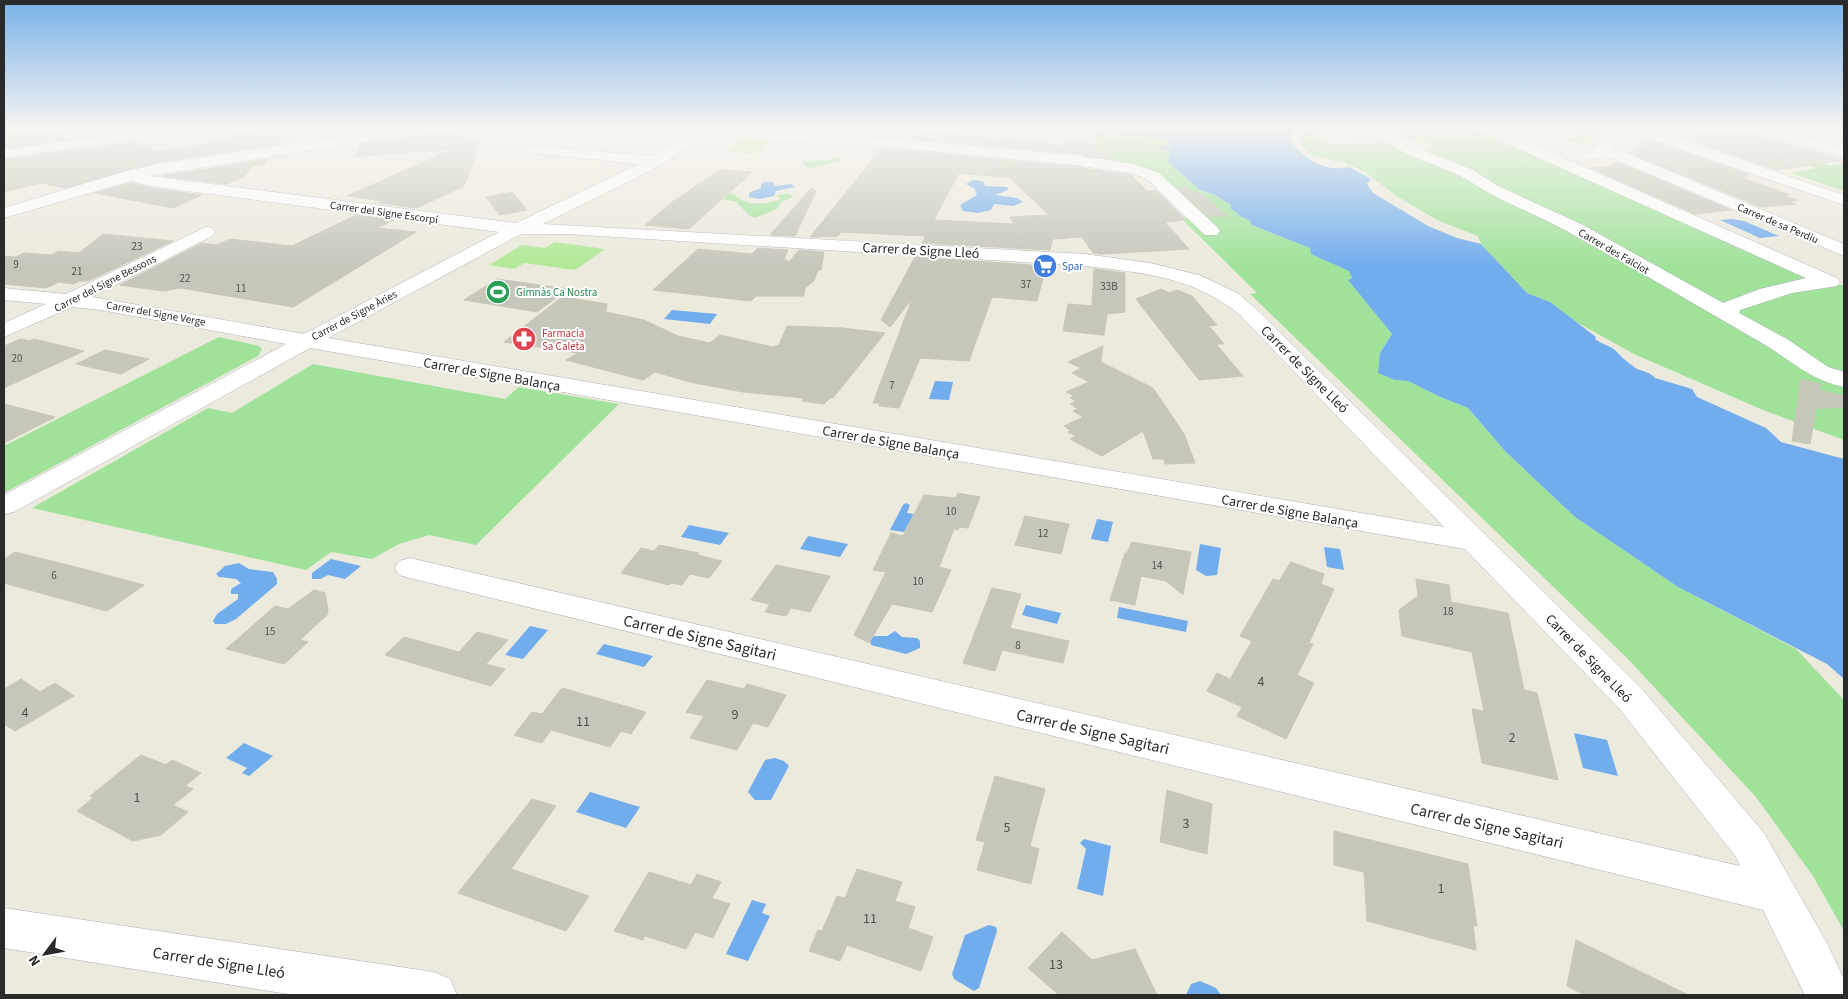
<svg xmlns="http://www.w3.org/2000/svg" width="1848" height="999" viewBox="0 0 1848 999" font-family="'Source Sans 3',sans-serif">
	<style>
		.green { fill: #a0e29a }
		.pitch { fill: #b1e996 }
		.water { fill: #71aded }
		.building { fill: #c7c6bb; stroke: #c7c6b6 }
		.lines { fill: none; stroke-linecap: round; stroke-linejoin: round }
		.minor-casing { stroke: #b1b0be; stroke-width: 1 }
		.tertiary-casing { stroke: #b1b0be; stroke-width: 1 }
		.secondary-casing { stroke: #b1b0be; stroke-width: 1 }
		.minor { fill: #fff; fill-rule: evenodd }
		.tertiary { fill: #fff; fill-rule: evenodd }
		.secondary { fill: #fff; fill-rule: evenodd }
		.labels { text-anchor: middle; stroke-width: 4; stroke-linejoin: round; paint-order: stroke }
		.far-street-label { font-size: 11px; fill: #2a2a2a; stroke: #fff }
		.number-label { font-size: 11px; fill: #51514e }
		.far-shop-label { font-size: 11px; fill: #366cbe; stroke: #fff; text-anchor: start }
		.far-leisure-label { font-size: 11px; fill: #27864d; stroke: #fff; text-anchor: start }
		.far-health-label { font-size: 11px; fill: #be3a42; stroke: #fff; text-anchor: start }
		.street-label { font-size: 14px; fill: #2a2a2a; stroke: #fff }
		.near-number-label { font-size: 14px; fill: #51514e }
		.near-street-label { font-size: 16px; fill: #2a2a2a; stroke: #fff }
	</style>
	<rect width="100%" height="100%" fill="#ece9dd"/>
	<path class="green" d="M1039 127H1081L1166 139 1170 147 1162 149 1171 151 1168 162 1200 190 1215 195 1231 205 1249 220 1252 225 1310 248 1312 254 1349 271 1352 278 1348 280 1392 334 1380 353 1395 380 1408 381 1438 396 1468 408 1505 451 1575 517 1678 587 1796 649 1844 700V931L1813 876 1756 797 1628 659 1250 294 1257 293 1181 218 1192 217 1145 178 1129 171 1088 167 1068 168 1060 163 1081 157 1097 145 1098 136 1095 132Z
		M1306 127H1323L1318 134 1331 144 1389 143 1427 153 1432 146C1419 137 1402 141 1389 131V127H1471L1824 284 1844 285V440L1763 410 1634 354 1571 319 1550 302 1527 293 1481 244 1478 236 1439 221 1398 197 1364 171 1343 162 1314 156 1300 145Z
		M1572 127H1613L1581 145 1563 138 1576 137Z
		M1796 155 1831 166 1844 164V191L1791 173 1817 168 1783 157Z
		M837 156 842 159 840 161 808 169 801 161 831 160Z
		M730 193C736 194 738 199 744 201 754 206 770 203 781 199L777 196C782 194 790 192 793 197L781 202 777 209 755 218 750 216 736 202 723 199Z
		M219 337 259 346 262 349 258 356 4 493V446Z
		M313 364 505 399 519 387 619 404 476 545 429 535 399 544 372 559 331 552 306 570 32 508 208 408 232 413Z"/>
	<path class="pitch" d="M743 139 770 141 756 154 729 152Z
		M555 242 605 249 575 270 524 263 514 269 489 265 522 245 545 248Z"/>
	<path class="water" d="M1105 127H1297L1289 138C1302 158 1325 173 1349 167L1371 179 1367 184 1373 193 1428 226 1457 238 1481 244 1527 293 1550 302 1596 337 1595 339C1601 344 1611 346 1616 351 1621 357 1631 365 1637 369 1644 372 1650 372 1655 378L1692 389 1697 397 1766 428 1781 442 1844 459V679L1827 664 1678 587 1575 517 1505 451 1468 408 1438 396 1408 381 1395 380 1378 373 1380 353 1392 334 1348 280 1352 278 1349 271 1311 254 1310 248 1252 225 1249 220 1242 217 1230 208 1231 205 1215 195 1200 190 1168 162 1171 151 1162 149V147H1170L1166 139 1105 131Z
		M973 180 983 181 985 186 1007 187 1008 190 995 195 1017 198 1023 202 1013 206 994 204 991 210 978 213 963 211 960 205 977 195 975 189 966 184Z
		M765 182H773L775 186 791 184 795 187 776 191 774 196 760 199 749 197V193L761 188V184Z
		M1732 219 1744 221 1779 236 1760 238 1720 220Z
		M672 310 717 314 710 324 664 319Z
		M935 381 953 382 949 400 929 399Z
		M906 503 910 505 907 513 914 514 904 532 890 530 903 505Z
		M1097 519 1113 522 1108 542 1091 539Z
		M689 525 729 533 720 545 681 537Z
		M808 536 848 544 840 557 800 549Z
		M1200 544 1221 548 1217 575 1206 576 1196 570Z
		M1324 547 1340 549 1344 570 1327 567Z
		M331 559 361 566 345 579 328 575 320 579H312V573Z
		M239 563 249 569 273 572 277 579V584L236 619 226 624H215L213 621 217 614 238 599V594H231V589L241 583 236 579 219 577 216 574 225 566Z
		M1026 605 1061 613 1057 624 1022 615Z
		M1119 607 1188 621 1186 632 1117 618Z
		M530 626 548 630 523 659 505 655Z
		M895 631 902 637 917 638 920 641V648L906 654 871 645 870 640 874 636H887Z
		M604 644 653 656 644 667 596 654Z
		M1574 733 1607 740 1618 776 1583 768Z
		M244 743 273 756 249 776 242 773 247 768 226 758Z
		M775 758 784 761 789 766 771 800H755L748 792 765 760Z
		M590 792 640 807 626 828 576 812Z
		M1084 839 1111 846 1103 896 1077 889 1086 849 1080 843Z
		M752 900 766 904 762 913 770 916 748 961 726 954Z
		M989 925 996 927 997 931 979 988 974 991 954 979 952 974 965 935Z
		M1200 981 1216 988 1221 995H1186L1191 984Z"/>
	<path class="building" d="M41 127H66L65 140 4 148V132Z
		M442 127H462L463 144 478 138 475 157 464 186 417 208 378 203 382 201 347 196 453 149 355 157 360 144 433 133Z
		M1681 127H1731L1842 160 1778 170 1680 137 1695 136 1691 134H1695Z
		M933 130 999 139 1004 136 1062 146 1070 140 1099 145 1114 159 1074 153 912 139 923 131Z
		M258 131 259 137 286 133 279 144 162 161 65 188 41 183 4 192V160L135 142 140 146 149 144 155 151 227 141V135Z
		M1649 140 1750 175 1740 177 1790 195 1784 196 1798 200 1789 202 1796 204 1761 207 1630 153Z
		M882 148 1074 167 1131 175 1147 191 1156 190 1186 220 1165 222 1189 249 1102 254 1093 253 1082 237 1053 239 1050 250 922 243 934 220 1014 224 1010 217 1049 215 1010 178 959 173 925 236 841 232 838 236 810 237Z
		M268 159 265 164 255 165 243 177 227 184 162 176Z
		M1617 162 1731 210 1695 214 1590 168 1611 166Z
		M720 170 752 172 689 229 645 225 672 202Z
		M131 183 150 188 202 195 173 208 95 193Z
		M1187 187 1193 192 1202 194 1228 216 1209 217 1177 188Z
		M811 188 816 191 795 236 770 235Z
		M512 192 527 210 500 215 486 197Z
		M356 215 394 220 377 228 416 232 293 307 181 288 163 291 120 285 202 243 217 245 230 239 292 246Z
		M103 234 173 241 88 281H79L73 284 59 282 46 288 4 284V256L15 257 24 253 51 255 59 251 79 253Z
		M758 248 788 250 784 259 789 262 799 250 824 252 821 270H818L814 281 805 288 804 296H756L751 301 653 290 698 249 752 254Z
		M915 257 1046 266 1037 301 992 297 969 361 920 358 899 408 879 406 880 403H873L912 299 890 327 881 320Z
		M1094 269 1125 273V312L1107 314 1104 335 1063 331 1068 304 1092 306Z
		M497 279 568 289 537 312 464 300Z
		M1161 289 1169 293 1177 290 1192 296 1217 325 1209 326 1224 344H1216L1243 376 1199 380 1136 299Z
		M562 297 607 304 606 312 644 320 678 336 710 343 720 335 773 347 779 345 787 326 842 328 885 333 833 398H830L824 404 802 401 804 398 743 392 694 383 655 372 643 380 566 360 578 353 504 342Z
		M21 339 30 341 34 339 84 351 4 388V346Z
		M1103 346 1101 362 1153 388 1184 434 1195 463 1165 464 1164 459H1153L1143 431 1102 456 1070 439 1076 436 1068 432 1071 431 1064 426 1083 417 1073 411 1078 409 1070 404 1076 401 1070 398 1074 396 1066 392 1089 382 1072 373 1081 368 1068 362Z
		M105 350 149 359 121 374 76 364Z
		M1801 379 1821 384 1819 390 1844 396V407L1816 409 1810 444 1792 441Z
		M4 404 55 417 4 443Z
		M958 493 980 497 968 528 960 527 958 530 954 529 939 567 951 570 932 612 892 604 869 643 854 635 886 572 873 570 891 533 903 536 924 495 955 498Z
		M1025 516 1069 524 1061 554 1015 545Z
		M1132 542 1191 552 1183 595 1166 581 1141 576 1135 605 1110 600 1125 553H1127Z
		M659 545 699 553 697 555 722 561 709 578 690 574 682 585 671 583 669 585 621 573 641 548 654 551Z
		M15 552 76 567 144 585 107 611 95 608 4 583V559Z
		M1291 562 1324 574 1321 584 1334 589 1309 643 1313 644 1297 675 1314 683 1286 739 1237 716 1242 707 1207 691 1217 673 1230 679 1252 641 1240 636 1273 579 1279 581Z
		M776 565 830 576 810 612 791 608 786 616 765 612 770 604 751 600Z
		M1416 579 1449 585 1451 602 1508 613 1524 690 1537 693 1558 780 1482 763 1472 709 1484 711 1472 652 1402 636 1399 610 1418 596Z
		M992 588 1021 594 1010 628 1069 641 1063 663 1002 650 995 671 963 663Z
		M314 590 325 593 328 610 327 615 300 640 308 642 284 664 226 649 275 606 288 609Z
		M477 632 508 640 486 664 505 669 491 686 385 655 404 637 459 652Z
		M21 679 40 692 55 683 74 696 15 731 4 724V689Z
		M707 680 744 689 747 684 786 695 768 727 753 723 737 750 690 738 704 716 686 712Z
		M562 688 646 712 631 734 621 731 610 747 551 730 542 743 514 735 532 712 542 714Z
		M141 755 166 765 172 760 201 773 185 786 193 789 173 805 188 812 161 835 133 841 77 811 93 798 90 796Z
		M995 776 1045 789 1030 846 1039 849 1031 884 977 870 985 842 976 840Z
		M1167 790 1212 804 1207 854 1160 842Z
		M532 799 556 806 511 869 589 896 566 931 458 893Z
		M1334 831 1468 864 1477 926 1473 925 1476 950 1367 921 1364 872 1334 865Z
		M857 869 902 882 895 901 915 907 908 928 933 937 921 971 847 945 840 961 809 951 818 930 822 931 837 896 845 898Z
		M649 872 691 885 697 874 721 882 712 898 730 904 713 938 695 932 686 949 645 936 643 940 614 931Z
		M1062 932 1092 960 1135 949 1157 995H1059L1028 968Z
		M1576 940 1688 995H1585L1567 986Z"/>
	<g class="lines">
		<g class="minor-casing">
			<path id="minor" d="M406 127H440L433 131 149 176 516 223 639 164 533 153 528 152 526 149 528 146 653 156 695 127H711L709 129 879 138 1074 155 1134 164 1159 173 1217 227 1220 231 1217 235H1205L1147 179 1131 173 1074 165 879 146 699 137 663 164 543 224 1085 254 1150 263 1199 275 1237 293 1254 307 1642 689 1764 833 1828 945 1844 979V995H1805L1763 910 410 578 399 575 395 568 399 561 410 558 1740 866 1736 857 1618 707 1465 549 310 348 14 512 4 514V495L286 344 101 310 72 307 4 337V323L46 304 4 300V288L66 294 206 227 212 228 215 232 212 236 92 297 304 334 499 232 150 186 131 181 4 218V208L123 172 162 163ZM567 234 1085 266C1143 273 1193 276 1240 315L1444 527 328 338 521 234Z
				M1374 127H1388L1393 133 1420 149 1471 169 1498 186 1583 225 1723 303 1760 289 1806 278 1477 130 1475 127H1493L1837 278 1840 282 1837 286 1792 293 1740 310 1739 313 1787 339 1828 367 1844 372V387C1809 379 1791 360 1762 343 1699 307 1636 269 1572 234 1539 215 1503 203 1471 182 1440 162 1396 159 1374 127Z
				M1627 127 1652 128 1650 131 1630 135 1612 147 1844 244V256L1605 155 1589 160 1584 159 1582 156 1584 153 1594 150 1608 135Z
				M1748 127H1770L1844 148V157L1750 130Z
				M4 908 434 972 450 979 457 995H294L4 948Z"/>
		</g>
		<g class="tertiary-casing">
			<path id="tertiary" d="M1626 127H1645L1844 195V205L1650 139Z"/>
		</g>
		<g class="secondary-casing">
			<path id="secondary" d="M169 127H205L198 131 4 158V150Z"/>
		</g>
		<use href="#minor" class="minor"/>
		<use href="#tertiary" class="tertiary"/>
		<use href="#secondary" class="secondary"/>
	</g>
	<linearGradient id="sky" x2="0" y2="1"><stop stop-color="#78b1ea"/><stop offset="0.48" stop-color="#f6f5f0"/><stop offset="1" stop-color="#f6f5f0" stop-opacity="0"/></linearGradient>
	<rect width="1848" height="267" fill="url(#sky)"/>
	<defs>
		<g id="supermarket-disc" transform="scale(1.25)"><circle r="9.5" fill="#3f7fe0" stroke="#fff"/><path d="M-6-5.5h2.5l.6 2H6L4.5 2H-2.5L-4.4-4H-6ZM-1.5 3.2a1.3 1.3 0 1 0 .1 0ZM3 3.2a1.3 1.3 0 1 0 .1 0Z" fill="#fff"/></g>
		<g id="stadium-disc" transform="scale(1.25)"><circle r="9.5" fill="#2e9e5b" stroke="#fff"/><path d="M0-5a6.5 5 0 1 0 0 10a6.5 5 0 1 0 0-10ZM-3.5-1.8h7v3.6h-7Z" fill="#fff"/></g>
		<g id="pharmacy-disc" transform="scale(1.25)"><circle r="9.5" fill="#e0444e" stroke="#fff"/><path d="M-2-6h4v4h4v4h-4v4h-4v-4h-4v-4h4Z" fill="#fff"/></g>
	</defs>
	<g fill-rule="evenodd">
		<use href="#supermarket-disc" x="1045" y="266"/>
		<use href="#stadium-disc" x="498" y="292"/>
		<use href="#pharmacy-disc" x="524" y="339"/>
	</g>
	<g class="labels">
		<g class="far-street-label">
			<text transform="translate(384 212) rotate(8)" y="4">Carrer del Signe Escorpí</text>
			<text transform="translate(1778 223) rotate(23)" y="4">Carrer de sa Perdiu</text>
			<text transform="translate(1614 251) rotate(30)" y="4">Carrer des Falciot</text>
			<text transform="translate(105 283) rotate(-27)" y="4">Carrer del Signe Bessons</text>
			<text transform="translate(156 313) rotate(10)" y="4">Carrer del Signe Verge</text>
			<text transform="translate(354 315) rotate(-28)" y="4">Carrer de Signe Àries</text>
		</g>
		<g class="number-label">
			<text x="137" y="250">23</text>
			<text x="16" y="268">9</text>
			<text x="77" y="275">21</text>
			<text x="185" y="282">22</text>
			<text x="1026" y="288">37</text>
			<text x="1109" y="290">33B</text>
			<text x="241" y="292">11</text>
			<text x="17" y="362">20</text>
			<text x="892" y="389">7</text>
			<text x="951" y="515">10</text>
			<text x="1043" y="537">12</text>
			<text x="1157" y="569">14</text>
			<text x="54" y="579">6</text>
			<text x="918" y="585">10</text>
			<text x="1448" y="615">18</text>
			<text x="270" y="635">15</text>
			<text x="1018" y="649">8</text>
		</g>
		<g class="far-shop-label">
			<text x="1062" y="270">Spar</text>
		</g>
		<g class="far-leisure-label">
			<text x="516" y="296">Gimnàs Ca Nostra</text>
		</g>
		<g class="far-health-label">
			<text x="542" y="337">Farmacia<tspan x="542" dy="13">Sa Caleta</tspan></text>
		</g>
		<g class="street-label">
			<text transform="translate(921 250) rotate(3)" y="5">Carrer de Signe Lleó</text>
			<text transform="translate(1305 369) rotate(45)" y="5">Carrer de Signe Lleó</text>
			<text transform="translate(492 374) rotate(10)" y="5">Carrer de Signe Balança</text>
			<text transform="translate(891 442) rotate(10)" y="5">Carrer de Signe Balança</text>
			<text transform="translate(1290 511) rotate(10)" y="5">Carrer de Signe Balança</text>
			<text transform="translate(1589 658) rotate(46)" y="5">Carrer de Signe Lleó</text>
		</g>
		<g class="near-number-label">
			<text x="1261" y="686">4</text>
			<text x="25" y="717">4</text>
			<text x="735" y="719">9</text>
			<text x="583" y="726">11</text>
			<text x="1512" y="742">2</text>
			<text x="137" y="802">1</text>
			<text x="1186" y="828">3</text>
			<text x="1007" y="832">5</text>
			<text x="1441" y="893">1</text>
			<text x="870" y="923">11</text>
			<text x="1056" y="969">13</text>
		</g>
		<g class="near-street-label">
			<text transform="translate(700 637) rotate(13)" y="6">Carrer de Signe Sagitari</text>
			<text transform="translate(1093 731) rotate(13)" y="6">Carrer de Signe Sagitari</text>
			<text transform="translate(1487 825) rotate(13)" y="6">Carrer de Signe Sagitari</text>
			<text transform="translate(219 962) rotate(9)" y="6">Carrer de Signe Lleó</text>
		</g>
	</g>
	<rect width="1848" height="999" fill="none" stroke="#2a2a2a" stroke-width="10"/>
	<g transform="translate(45 954) rotate(238)" stroke="#ffffff" stroke-width="4" paint-order="stroke">
	<path d="M0-4L9 19L0 12L-9 19Z" fill="#2a2a2a"/>
	<text y="-8" font-size="14" font-weight="bold" text-anchor="middle" fill="#2a2a2a">N</text>
	</g>
</svg>
